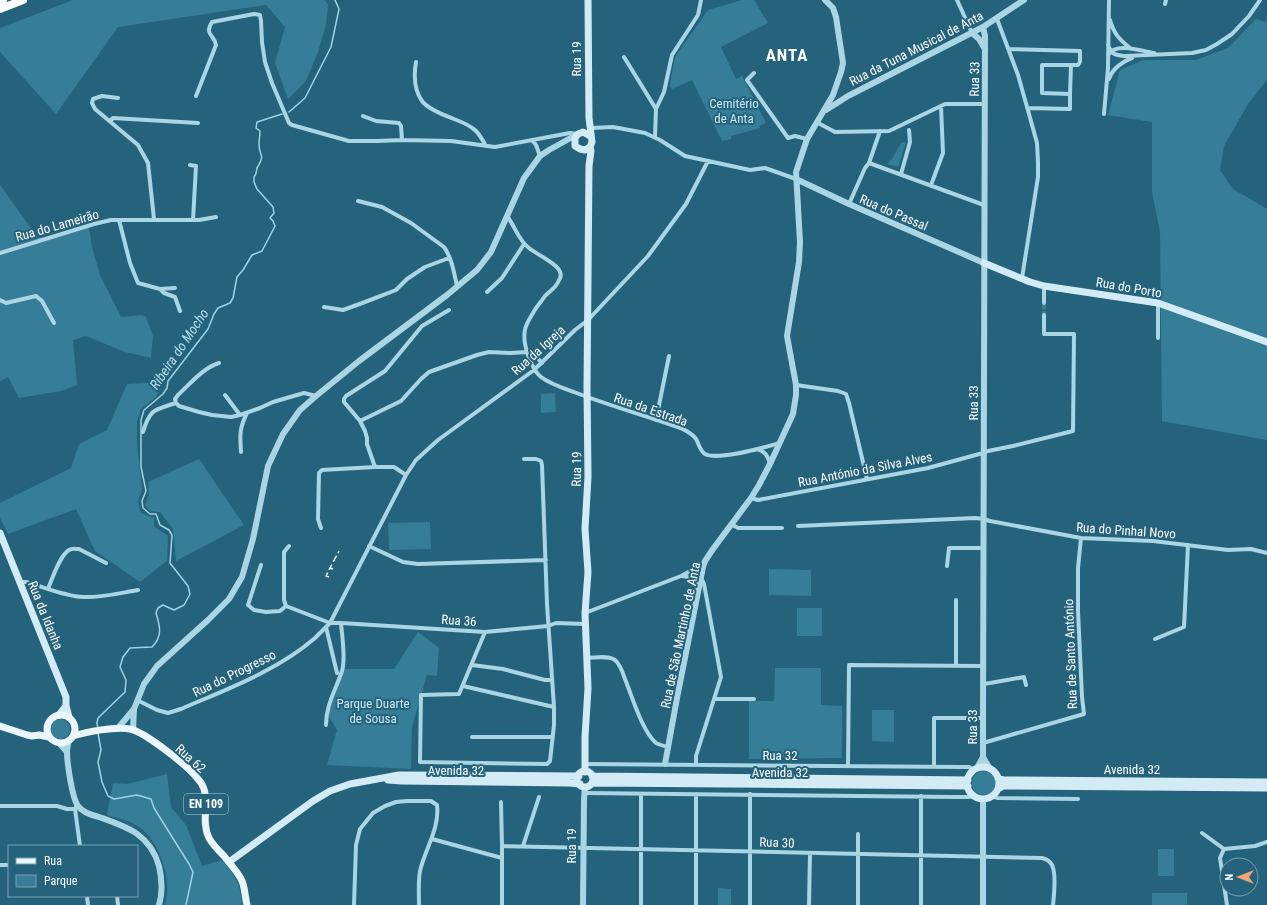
<svg xmlns="http://www.w3.org/2000/svg" width="1267" height="905" viewBox="0 0 1267 905" font-family="'Roboto Condensed',sans-serif">
	<style>
		.green { fill: #367d97 }
		.lines { fill: none; stroke-linecap: round; stroke-linejoin: round }
		.stream { stroke: #9ed3e5; stroke-width: 1.5 }
		.minor-tunnel { stroke: #467a90; stroke-width: 4; stroke-dasharray: 4 2; stroke-linecap: butt }
		.minor { stroke: #aad5e4; stroke-width: 4 }
		.tertiary { stroke: #aad5e4; stroke-width: 6 }
		.secondary { stroke: #d3ebf4; stroke-width: 7 }
		.primary { stroke: #eaf6fc; stroke-width: 7 }
		.motorway { stroke: #fff; stroke-width: 8 }
		.rail { stroke: #fff; stroke-width: 1.5; stroke-dasharray: 7 3; stroke-linecap: butt }
		.labels { text-anchor: middle; stroke-width: 4; stroke-linejoin: round; paint-order: stroke }
		.shield { fill: #25637c; stroke: #bed0d8; stroke-width: 1 }
		.shield-label { font-size: 12px; font-weight: bold; fill: #fff }
		.street-label { font-size: 13px; fill: #fff; stroke: #25637c }
		.park-label { font-size: 13px; fill: #cce9f4; stroke: #25637c }
		.water-label { font-size: 14px; font-style: italic; fill: #b5deec; stroke: #25637c }
		.district-label { font-size: 17px; font-weight: bold; letter-spacing: 1px; fill: #fff; stroke: #25637c }
	</style>
	<rect width="100%" height="100%" fill="#25637c"/>
	<path class="green" d="M73 0H325L328 5 326 25 318 52 306 81 288 99 275 63 285 27 266 5 118 27 56 114 0 52V28Z
		M742 0H754L768 23 721 47 736 79 742 76 766 123 759 126 760 128 731 136V139L722 141 692 80 672 89 670 86 674 61 677 54 708 10Z
		M1256 19 1267 22V80L1248 104 1224 146 1220 170 1233 189 1267 209V440L1162 421 1160 232 1152 192V122L1108 115 1120 70 1143 60H1196L1228 48Z
		M906 142 898 167 887 164 892 159 901 143Z
		M0 185 38 238 89 227 92 247 100 275 121 317 142 315 146 317 153 336 151 358 125 352 86 336 73 340 77 385 61 391 19 398 8 377 0 381Z
		M164 382 156 397 141 409 137 422V444L142 490 138 501 141 513 154 518V526L168 536 167 561 140 582 95 551 76 509 8 534 0 518V503L71 468 79 444 107 430 127 384Z
		M555 393 556 412 541 413V394Z
		M199 459 244 525 176 561 173 529 160 512 150 511 145 505 149 495 148 482Z
		M430 522 431 549 389 550 388 523Z
		M769 569 811 570V596L769 595Z
		M797 608H822V636H797Z
		M418 632 439 648 437 676 427 675 412 727 411 769 327 765 337 730 328 715 344 669H394Z
		M775 668H821V705L842 706V758L749 759V701H774Z
		M872 710H894V742L872 741Z
		M50 729a10 10 0 1 1 20 0a10 10 0 1 1-20 0Z
		M972 783a12 12 0 1 1 24 0a12 12 0 1 1-24 0Z
		M167 774 171 807 186 825 202 866 222 860C234 874 242 886 242 905H165C173 878 159 837 134 824 126 819 115 818 107 815L113 783 127 784Z
		M1158 849H1174V876H1158Z
		M718 888 731 889V905H718Z
		M1152 893H1187V905H1152Z"/>
	<g class="lines">
		<path class="stream" d="M289 112 305 98 331 47 339 9 335 0
			M98 729 97 723 98 718 125 692 126 680 120 667 123 657 130 648 152 647C163 636 160 626 156 613L158 608 163 605 174 610 184 605 190 594 188 586 170 563 172 535 169 530 160 525 156 514H150L143 508 142 501 146 491 141 467V420L144 410 163 394 167 388 168 381 208 329 214 314 218 308 230 303 233 298 237 277 243 270 252 255 262 251 275 226 273 221 270 218 274 213 273 207 257 189 254 182V177C257 174 256 172 257 168 266 153 259 158 259 144 259 140 260 135 260 131L256 128 257 122 282 114
			M98 733 101 750 98 762 102 782 108 796 114 799 137 795 151 799 154 808 189 864 193 872 186 905"/>
		<path class="minor-tunnel" d="M1044 315V303"/>
		<path class="minor" d="M957 0 972 33
			M1165 4 1166 0
			M997 19 1018 75 1029 114 1037 143 1038 162V177L1022 278
			M1110 20C1114 34 1119 39 1130 48
			M1108 45C1112 55 1115 55 1125 56L1192 53 1206 50 1217 44 1232 34 1249 16 1260 0
			M1008 49 1080 51V62L1078 65H1042V93L1070 94V109L1027 108
			M1109 54C1116 42 1142 51 1154 53
			M624 57 656 109 655 137
			M416 62C414 74 414 90 422 101 427 108 446 116 454 119 462 122 470 125 476 131 480 135 483 141 486 146
			M754 73 747 80 788 138 795 136 807 139
			M1109 79C1112 69 1123 61 1132 58
			M1070 94 1071 65
			M196 96 216 45C214 34 204 35 212 22L254 14 260 15 261 21 262 42 265 62 272 83 289 123 292 125 349 141H377L402 140 451 141 495 147 570 133 578 134
			M118 98 102 96 93 99 92 103 95 109 138 145 148 163 154 219
			M656 109 664 92 672 55 698 15 701 0
			M1104 114 1108 68 1109 0
			M363 116 376 121 399 123 401 126 402 140
			M110 121 113 118 198 123
			M818 123 835 132 889 131 945 104H984
			M591 128 613 127 645 133 660 140 685 156 750 170 765 168 796 179
			M532 140 536 145 540 156
			M869 163 984 205
			M190 165 196 166 193 220
			M901 174 910 142 909 130
			M931 185 943 153 941 106
			M358 201 382 207 411 223 444 247C452 258 454 273 457 286
			M849 204 865 168 869 163 880 131
			M507 216C515 226 518 240 529 248 536 254 558 264 560 272 561 274 561 278 559 280 557 287 550 291 545 296 541 302 536 307 533 313 530 318 526 324 525 330 522 343 531 369 541 377 550 384 563 388 574 392 610 406 647 416 683 429 688 432 693 434 696 439 699 444 700 451 705 454 718 461 765 447 780 443
			M119 220 130 263 138 283 160 289 164 293 175 297 180 311
			M0 253 94 224 111 220H199L216 217
			M1044 286V303
			M160 289 175 288
			M487 292 502 278 524 244
			M0 300 6 303 36 296 42 301 54 323
			M324 307 343 310 365 302 396 290 407 279 425 267 449 258
			M1158 338V303
			M796 385 838 391 846 394 849 403 867 479
			M225 395 240 415
			M176 403 175 399 178 395C191 383 203 368 219 363
			M656 420 669 356
			M360 421 401 401 421 379 429 372 477 355 489 352 510 353 528 352 533 353 542 363
			M143 432C150 408 155 410 176 403L179 406 199 412 212 415 231 417 240 415 260 408 273 402 304 393 316 396
			M757 449C765 451 768 456 770 464
			M241 452C240 435 239 429 247 413
			M375 467 367 444V438L365 431 360 421 344 402V399L346 396 385 371 422 326 449 310
			M751 498 758 500 928 468 983 453 988 451 1013 446 1073 431 1074 334H1044V315
			M731 524 738 528H782
			M798 526 975 518 984 519 990 521 1081 538 1153 541 1228 550 1251 549 1267 553
			M321 528 318 519 319 473 322 470 375 467H394L406 475
			M289 546 284 552V600L286 606 330 623H341L485 632 548 626 556 623 585 624
			M369 546 403 562 418 564 546 560
			M261 565 248 605 254 610 266 612 280 611 286 606
			M947 566 949 548H983
			M682 576C691 577 696 580 697 589
			M20 582H26C44 587 64 596 83 597 101 598 120 593 138 590
			M48 589C52 579 60 555 69 550 72 548 76 549 79 549L106 563
			M956 600V666
			M585 613 681 576 698 567 704 562
			M326 627 337 673
			M485 632 459 694 421 695 420 762 547 764 550 761 554 725V707L547 604 542 465 541 461 536 459H524
			M1155 639 1184 627 1188 545
			M587 658C595 658 608 655 615 660 620 664 623 673 625 679 632 696 642 731 656 743 660 745 664 746 668 747
			M472 665 503 669 545 680H551
			M983 684 990 683 1024 677 1026 685
			M463 686 554 707
			M714 699H754
			M137 700 157 710 168 713 181 709C227 689 277 671 315 638 320 633 325 628 330 623L406 475 416 460 438 440 534 370 575 330 588 320 648 256 686 204 708 161
			M326 725C326 705 336 689 342 671 346 658 342 637 341 623
			M472 737H553
			M983 743 1084 714 1082 697 1078 611V568L1081 538
			M585 764 963 767H969L974 770
			M696 764V756L721 677 704 584 701 578
			M848 766 849 665 983 666
			M934 766V718H983
			M585 793 954 797H968L974 796
			M992 796 997 798 1078 799
			M501 802 502 846V905
			M0 806H57L67 809H75
			M76 807 75 809 80 846
			M1202 833 1224 849
			M432 839 502 858
			M502 846 1042 858C1046 859 1050 861 1052 865 1056 873 1054 896 1053 905
			M523 846 539 797
			M0 865H9
			M87 896 88 905
			M117 896 118 905
			M354 905 356 845 360 829 373 813 385 806 396 802 407 801H431L437 805C440 828 425 849 420 871 418 882 419 894 419 905
			M641 905V794
			M696 905V794
			M750 905V794
			M809 905 810 853
			M858 905V834
			M921 905V796
			M1227 905 1220 858 1224 849 1255 846 1267 842"/>
		<path class="tertiary" d="M972 33 979 39 985 49
			M826 110 848 96 983 27 1024 0
			M796 179 849 204 984 263
			M118 728 134 709 144 684 157 666 208 620 229 599 242 577 253 539 268 466 283 434 300 410 316 396 359 361 447 295 477 270 491 252 524 178 540 156 549 150 576 135
			M133 730 134 709
			M69 740C68 744 67 748 67 752 67 762 72 798 78 806 82 812 91 815 99 817 127 827 150 834 159 866 162 879 163 892 159 905
			M59 743 67 752
			M983 757 990 769
			M665 764 677 698 703 567 705 561 713 549 751 498 759 485 770 464 793 414 796 395V385L787 336 799 262 800 242 796 172 807 139 833 95 841 72 843 63 836 17 833 8 825 0
			M977 768 983 757V718L985 36 983 27
			M983 799V905
			M583 905 584 800 585 787"/>
		<path class="secondary" d="M588 0 589 118 592 142 590 147 585 150 580 149 575 146V138L578 134 583 132 590 136
			M984 263 1030 282 1044 286 1158 303 1267 342
			M0 533 66 697V706L69 717
			M59 715 66 706
			M967 783a16 16 0 1 1 32 0a16 16 0 1 1-32 0Z
			M577 779a8 8 0 1 1 16 0a8 8 0 1 1-16 0Z
			M585 772V737L588 688 585 613 588 572 585 529 588 477 587 387 589 166 591 151 590 147
			M592 776 968 780
			M998 778 1004 780 1267 782
			M388 780 401 781 569 783 580 784
			M592 783 968 786
			M998 789 1003 786 1267 788
			M229 862 313 801 330 791 350 784 399 775 579 776"/>
		<path class="primary" d="M47 729a14 14 0 1 1 28 0a14 14 0 1 1-28 0Z
			M0 726 27 735 32 736 39 735 49 737
			M73 736C86 732 116 726 130 729 145 732 188 766 198 779 201 782 203 786 204 789 209 805 201 822 209 838 212 844 219 851 224 856 230 864 238 872 242 881 245 888 245 897 247 905"/>
		<path class="motorway" d="M0 1 3 0
			M0 9 23 0"/>
		<path class="rail" d="M333 569 330 568 339 551
			M329 577 326 576 330 568"/>
	</g>
	<g class="labels">
		<rect class="shield" x="184" y="794" width="44" height="20" rx="3"/>
		<g class="shield-label">
			<text x="206" y="808">EN 109</text>
		</g>
		<g class="street-label">
			<text transform="translate(916 48) rotate(-27)" y="5">Rua da Tuna Musical de Anta</text>
			<text transform="translate(576 59) rotate(-90)" y="5">Rua 19</text>
			<text transform="translate(974 79) rotate(-89)" y="5">Rua 33</text>
			<text transform="translate(894 212) rotate(23)" y="5">Rua do Passal</text>
			<text transform="translate(57 225) rotate(-16)" y="5">Rua do Lameirão</text>
			<text transform="translate(1129 287) rotate(10)" y="5">Rua do Porto</text>
			<text transform="translate(538 350) rotate(-42)" y="5">Rua da Igreja</text>
			<text transform="translate(973 403) rotate(-90)" y="5">Rua 33</text>
			<text transform="translate(651 409) rotate(19)" y="5">Rua da Estrada</text>
			<text transform="translate(576 469) rotate(-89)" y="5">Rua 19</text>
			<text transform="translate(865 469) rotate(-11)" y="5">Rua António da Silva Alves</text>
			<text transform="translate(1126 530) rotate(4)" y="5">Rua do Pinhal Novo</text>
			<text transform="translate(46 615) rotate(68)" y="5">Rua da Idanha</text>
			<text transform="translate(459 620) rotate(4)" y="5">Rua 36</text>
			<text transform="translate(680 635) rotate(-78)" y="5">Rua de São Martinho de Anta</text>
			<text transform="translate(1070 654) rotate(-92)" y="5">Rua de Santo António</text>
			<text transform="translate(234 673) rotate(-26)" y="5">Rua do Progresso</text>
			<text transform="translate(972 727) rotate(-90)" y="5">Rua 33</text>
			<text x="780" y="760">Rua 32</text>
			<text transform="translate(191 758) rotate(42)" y="5">Rua 62</text>
			<text x="1132" y="774">Avenida 32</text>
			<text x="456" y="775">Avenida 32</text>
			<text x="780" y="777">Avenida 32</text>
			<text transform="translate(777 842) rotate(2)" y="5">Rua 30</text>
			<text transform="translate(571 846) rotate(-90)" y="5">Rua 19</text>
		</g>
		<g class="park-label">
			<text x="734" y="108">Cemitério<tspan x="734" dy="15">de Anta</tspan></text>
			<text x="373" y="708">Parque Duarte<tspan x="373" dy="15">de Sousa</tspan></text>
		</g>
		<g class="water-label">
			<text transform="translate(179 349) rotate(-56)" y="5">Ribeira do Mocho</text>
		</g>
		<g class="district-label">
			<text x="787" y="61">ANTA</text>
		</g>
	</g>
	<rect x="8" y="845" width="130" height="52" fill="#25637c" stroke="#7ca1b0"/>
	<rect x="16" y="858" width="20" height="6" fill="#eaf6fc" stroke="#7ca1b0"/>
	<text x="44" y="865" font-size="12" fill="#ffffff">Rua</text>
	<rect x="16" y="875" width="20" height="12" fill="#367d97" stroke="#7ca1b0"/>
	<text x="44" y="885" font-size="12" fill="#ffffff">Parque</text>
	<g transform="translate(1239 877) rotate(270)"><circle r="19" fill="#25637c" stroke="#7ca1b0"/>
	<path d="M0-3L7 15L0 10L-7 15Z" fill="#eea56e"/>
	<text y="-6" font-size="11" font-weight="bold" text-anchor="middle" fill="#ffffff">N</text>
	</g>
</svg>
